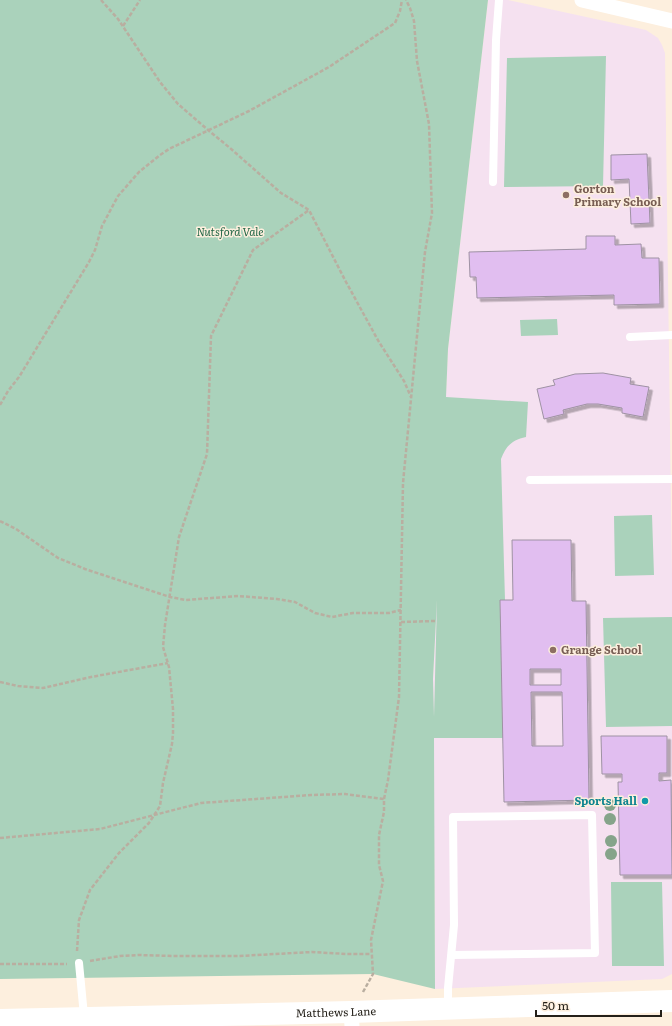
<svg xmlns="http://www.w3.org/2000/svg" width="672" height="1026" viewBox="0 0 672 1026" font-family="Literata,serif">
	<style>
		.education { fill: #f5e1f0 }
		.green { fill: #aad2bb; fill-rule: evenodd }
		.building { fill: #e1bef0; stroke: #9e92a3; fill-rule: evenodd; filter: url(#shadow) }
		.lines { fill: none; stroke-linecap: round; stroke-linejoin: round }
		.path { stroke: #b9aea0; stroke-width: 2.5; stroke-dasharray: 4 2; stroke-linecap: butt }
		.lane { stroke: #fff; stroke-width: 8 }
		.street { stroke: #fff; stroke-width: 15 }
		.secondary { stroke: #fff; stroke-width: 22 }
		.tree { fill: #85a48a }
		.education-dot { fill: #8d6e63; stroke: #fdefde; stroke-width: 1.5 }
		.culture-dot { fill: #0f9aa8; stroke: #fdefde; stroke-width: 1.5 }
		.labels { text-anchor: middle; stroke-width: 3; stroke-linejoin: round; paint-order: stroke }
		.education-label { font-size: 11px; font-weight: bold; fill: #785e54; stroke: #fdefde; text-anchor: start }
		.park-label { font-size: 11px; font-style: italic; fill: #226646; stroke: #fdefde }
		.culture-label { font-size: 11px; font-weight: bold; fill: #0d838f; stroke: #fdefde; text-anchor: end }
		.street-label { font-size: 11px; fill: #242019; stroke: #fdefde }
	</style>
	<defs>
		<filter id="shadow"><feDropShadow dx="3.5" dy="3.5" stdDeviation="0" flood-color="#0004"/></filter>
	</defs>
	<rect width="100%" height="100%" fill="#fdefde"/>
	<path class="education" d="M488 0H508L646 30 658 38 662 45 665 53 672 579V974L662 979 435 989 433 679 448 349Z"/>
	<path class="green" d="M0 0H488L448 349 446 397 528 402 526 437C512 440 506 446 501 459L505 600 500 601 503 738H434L435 989 373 974 0 979ZM437 600 434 717 433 679Z
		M606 56 603 186 504 187 507 58Z
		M557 319 558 335 521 336 520 320Z
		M652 515 654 575 615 576 614 516Z
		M672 617V726L606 727 603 618Z
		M662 882 664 966H612L611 882Z"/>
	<path class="building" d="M647 154 650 223 631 224 629 179 611 180V155Z
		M586 236H615V245L641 244 642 258H659L660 304 614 305V295L477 298 476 277H470L469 252 586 249Z
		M603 373 631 378 630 384 649 387 643 417 622 413V408L598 404H587L563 410 564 414 544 419 537 389 555 385 553 380 575 374Z
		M512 540H571L572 601H586L589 800 504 802 500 600H513ZM530 669H561V685H530ZM531 692H562L563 746H532Z
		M601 736H667V773H659V781L671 780 672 875H620L618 782H622V774H602Z"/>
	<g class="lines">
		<path class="path" d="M101 0 118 19 160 82 178 104 208 130 230 148 281 193 309 210 346 282 379 342 404 381 411 397
			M123 26 140 0
			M0 405 8 391 19 377 89 262 95 250 102 226 118 196 139 172 160 155 169 149 249 111 329 67 395 23 400 11 402 0
			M0 521 16 529 58 558 85 569 170 597 186 600 238 596 277 599 295 602 315 613 332 617 353 613H389L401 610
			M401 622 435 621
			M0 682 18 686 43 688 91 677 168 663
			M0 838 100 829 201 803 311 795 345 794 384 799
			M77 951 79 920 90 890 119 853 149 823 160 806 163 783 172 744 173 733V709L169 667 163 647 165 625 179 537 207 454 211 336 253 250 309 210
			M90 961 120 956 139 955 172 956H239L312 952 346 954H371
			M0 964H67
			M363 992 373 974 371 940 383 881 379 865V835L384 812V799L388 780 399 697 403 483 425 252 432 213 429 124 417 61 414 21 410 8 406 0"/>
		<path class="lane" d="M493 182 496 40 499 0
			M630 337 672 335
			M530 480 672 479
			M79 963 84 1016
			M448 1007V988L454 925 453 817 592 815 595 953 452 955"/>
		<path class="street" d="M582 0 672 21
			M351 1012 352 1026"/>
		<path class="secondary" id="s1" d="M0 1020 351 1012 672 1001"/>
	</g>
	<g class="tree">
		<circle cx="610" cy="805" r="6"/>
		<circle cx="610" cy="819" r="6"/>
		<circle cx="611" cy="841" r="6"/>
		<circle cx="611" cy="854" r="6"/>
	</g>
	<g class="education-dot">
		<circle cx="566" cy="195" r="4"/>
		<circle cx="553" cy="650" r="4"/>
	</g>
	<circle class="culture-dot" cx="645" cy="801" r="4"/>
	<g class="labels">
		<g class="education-label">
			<text x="574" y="193">Gorton<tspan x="574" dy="13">Primary School</tspan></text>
			<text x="561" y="654">Grange School</text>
		</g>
		<g class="park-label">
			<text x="230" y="236">Nutsford Vale</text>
		</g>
		<g class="culture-label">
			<text x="637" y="805">Sports Hall</text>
		</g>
		<g class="street-label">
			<text dy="4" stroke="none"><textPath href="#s1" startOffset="336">Matthews Lane</textPath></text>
		</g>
	</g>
	<path d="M536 1010v6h125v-6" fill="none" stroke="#242019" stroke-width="2"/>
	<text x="542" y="1010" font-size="12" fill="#242019" stroke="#fdefde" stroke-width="3" paint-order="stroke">50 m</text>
</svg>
